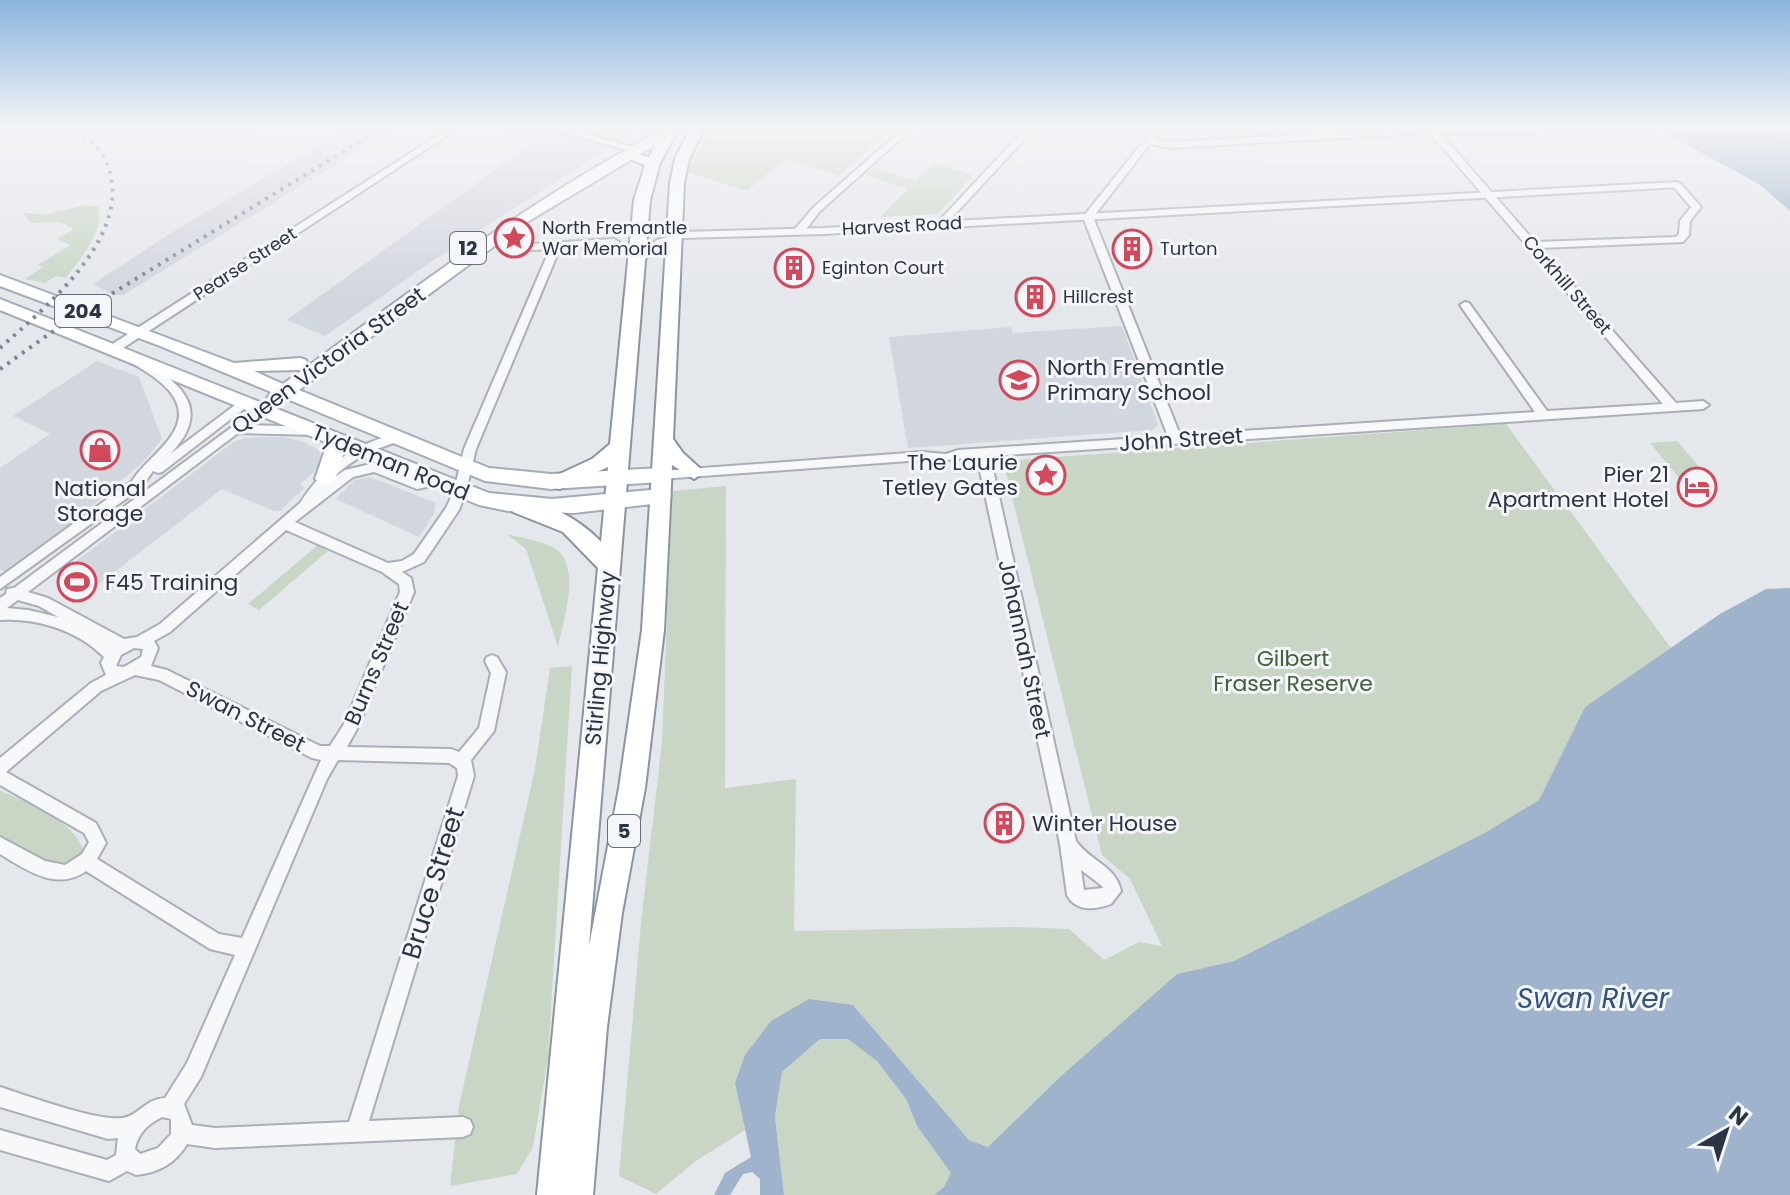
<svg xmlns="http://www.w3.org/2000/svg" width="1790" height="1195" viewBox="0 0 1790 1195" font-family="Poppins,sans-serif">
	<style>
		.built { fill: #d2d6de }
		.green { fill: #c9d6c5 }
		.water { fill: #9fb4cc }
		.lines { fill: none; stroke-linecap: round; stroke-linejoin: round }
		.minor-casing { stroke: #a9aeb7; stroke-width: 4 }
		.tertiary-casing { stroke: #a9aeb7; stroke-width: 4 }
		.primary-casing { stroke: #a3abb8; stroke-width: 4 }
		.trunk-casing { stroke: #8b94a3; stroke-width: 4 }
		.minor { fill: #f7f8fa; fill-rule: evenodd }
		.tertiary { fill: #f7f8fa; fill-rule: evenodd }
		.primary { fill: #fff; fill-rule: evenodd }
		.trunk { fill: #fff; fill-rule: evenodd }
		.rail { stroke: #7d8696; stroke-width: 4; stroke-dasharray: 3 6; stroke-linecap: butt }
		.labels { text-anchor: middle; stroke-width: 6; stroke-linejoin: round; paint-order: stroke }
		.far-street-label { font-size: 18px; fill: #2b3445; stroke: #f4f6f9 }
		.far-poi-label { font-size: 18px; fill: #2b3445; stroke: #f4f6f9; text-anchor: start }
		.shield { fill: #f4f6f9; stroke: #676e7b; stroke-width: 2 }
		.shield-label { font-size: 20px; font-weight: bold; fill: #2b3445 }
		.street-label { font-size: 22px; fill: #2b3445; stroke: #f4f6f9 }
		.poi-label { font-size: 22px; fill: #2b3445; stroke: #f4f6f9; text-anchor: start }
		.park-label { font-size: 22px; fill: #3f6138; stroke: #f4f6f9 }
		.near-street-label { font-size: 26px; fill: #2b3445; stroke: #f4f6f9 }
		.near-water-label { font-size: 28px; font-style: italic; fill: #34527a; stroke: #f4f6f9 }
	</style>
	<rect width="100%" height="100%" fill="#e4e7ec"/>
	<path class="built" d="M351 127H397L123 295H114L93 284 174 231Z
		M592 127H641L428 264 325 336 287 320 548 132 575 139Z
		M1122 326 1158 424 1153 430 908 448 889 337 1011 327 1013 333Z
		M97 361 139 377 162 439 144 461 80 516 5 572 0 570V468L50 434 13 416Z
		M282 437 301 441 319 450 322 459 313 473 300 484 304 488 280 511H274L222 489 73 604 62 594 58 584 61 575 70 566 235 441 247 438Z
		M370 477 436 503 434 513 419 537 336 499 354 480Z"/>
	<path class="green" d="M710 127H896L839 176 785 159 747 191 686 172Z
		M933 163 973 175 938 214 880 217 908 189 866 175 874 168 916 181Z
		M86 205 99 207C104 233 81 257 66 278L56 276 45 283 25 279 43 267 37 265 71 245 57 239 74 229 60 222 31 223 22 212 42 215Z
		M1506 424 1671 648 1585 707 1539 800 1486 832 1234 961 1177 974 1061 1076 988 1147 969 1140 853 1005 735 1083 745 1130 696 1161 656 1194 619 1176 641 923 662 742 672 491 726 486 725 788 796 779 794 931 1014 927 1069 929 1104 960 1139 942 1162 946 1130 879 1102 855 1003 461Z
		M1677 441 1713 483 1685 485 1650 443Z
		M507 534C521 538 544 541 556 549 582 569 563 620 558 647L526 549Z
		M318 545 328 551 259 610 248 604Z
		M572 666 548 1058 533 1147 517 1174 450 1186 459 1106 535 769 550 668Z
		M0 791C28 801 75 821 84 852 63 884 22 848 0 835Z
		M820 1039H848L877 1060 906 1099 917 1126 952 1174 944 1187 934 1195H784L775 1117 782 1072Z"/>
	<path class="water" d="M1654 127H1790V211L1759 184Z
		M1790 588V1195H934L944 1187 951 1173 917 1126 906 1099 877 1061 848 1039H820L782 1072 775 1117 784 1195H760V1179L752 1172 743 1174 730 1195H714L725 1173 751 1157 735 1083 745 1055 771 1021 809 999 853 1005 969 1140 988 1147 1061 1076 1177 974 1234 961 1486 832 1539 800 1585 707 1720 614 1766 589Z"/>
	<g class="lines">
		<g class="minor-casing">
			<path id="minor" d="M451 127H460L123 348C165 374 222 401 170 454L243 399H251L253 402 162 472 158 473 153 471 141 488 0 589V577L132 481C142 465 158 454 169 439 203 395 142 370 111 351V345Z
				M547 127H560L640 149 635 152 548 129Z
				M905 127H914L820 211 803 233H795V229L814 207Z
				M1027 127H1036L944 226H938V222Z
				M1155 127H1163L1154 139 1170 142 1426 127 1535 128 1536 130 1532 133H1440L1535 242 1676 237 1679 234 1680 221 1691 207 1672 185 1680 183 1701 207 1690 221 1689 235 1683 242 1540 248 1676 403 1703 401 1709 405 1703 409 990 456 1076 841C1091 862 1116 866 1121 891L1111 904C1095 910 1076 912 1067 895L1060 844 977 457C958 458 942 462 922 460L661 479 655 475 661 471 922 452 946 454 958 450 1168 436 1083 217ZM1430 133 1663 404 1547 411 1469 303 1465 302 1460 305 1535 412 1180 435 1093 217 1150 144 1170 148ZM1081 870 1102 886 1103 888 1084 890Z
				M482 236 514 245 614 239 619 242 614 245 560 248 476 449 466 491 459 510 424 562 402 572 411 578 414 592 358 727 347 747 451 749 459 752 479 728 491 673 485 661 487 657 492 655 497 657 506 672 494 731 471 760 474 776 369 1121 463 1117 470 1120 473 1127 470 1134 463 1137 215 1148 187 1144C176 1163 158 1173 136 1175L127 1171 109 1181 0 1150V1130L107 1160 116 1155 118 1138 108 1139 0 1107V1087C26 1095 105 1125 127 1117 141 1112 147 1099 165 1098L187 1063 235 955 210 949 86 871C57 892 26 870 0 854V837L45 861 65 865 82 854 89 842 84 833 0 785V758L91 683 106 675 101 663 104 657C77 630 37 618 0 620V598L6 594 7 589 14 588 263 404 269 408 267 411 248 425 316 427 322 431 316 435 238 433 28 592 48 598 124 639 137 637 160 624 300 503C325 464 356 443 400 433L406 437 404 440C376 448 352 458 332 479L345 470 375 463 418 479 441 478 443 481 441 484 417 489 374 472 353 477 295 522 388 563 402 561 414 554 446 508 454 491 464 449 550 249 514 251 478 241V237ZM286 530 382 572 399 584 400 592 344 724 330 746H320L167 670 151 666 158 648 154 641 170 632ZM18 600 39 606 58 617 28 610 7 608ZM134 648 143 649 141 657 124 667 116 666 121 655ZM135 675 159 680 312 758 321 760 242 938 219 934 97 859 106 843 96 823 6 772 101 691ZM338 760 449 763 457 768 458 776 349 1122 215 1128 192 1125 184 1104 201 1077 327 779ZM162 1117 171 1119V1134L158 1148 140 1154 135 1149C138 1133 148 1124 162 1117Z"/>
		</g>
		<g class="tertiary-casing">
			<path id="tertiary" d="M1677 182 1682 185 1681 187 824 234 683 238 665 244 641 262 631 260 657 240 682 232 824 228Z"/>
		</g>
		<g class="primary-casing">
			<path id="primary" d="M669 127H686L527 222 299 390 489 468 551 474 661 468 671 475 661 482 551 489 485 481 287 399 276 404 269 402 267 398 271 392 160 346 0 286V275L234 363 300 358 306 360 308 366C425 281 539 193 669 127ZM304 369 283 384 254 371 300 370Z
				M0 299 489 493 552 499 661 489 668 491 671 496 668 501 661 503 574 513 508 511 479 505 345 450 335 479 325 486 315 479 325 450V442L0 310Z"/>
		</g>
		<g class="trunk-casing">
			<path id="trunk" d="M665 127H679L660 163 650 200 589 946 619 788 642 630 670 183 675 159 691 127H705L689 159 684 183 673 439 683 453 704 472 694 479 672 465 664 630 645 788 622 913 607 1027 593 1195H537L598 568 563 532 513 512 510 507 513 502C539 494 584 523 601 542L608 467 560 489 553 487 550 482 553 477 592 459 610 444 634 200 645 165 619 155 626 151 649 157Z"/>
		</g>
		<use href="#minor" class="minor"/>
		<use href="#tertiary" class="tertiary"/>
		<use href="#primary" class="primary"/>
		<use href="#trunk" class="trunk"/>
		<path class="rail" d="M0 348C48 305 141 230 104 157 98 146 83 136 73 127
			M0 369 69 320 383 127"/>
	</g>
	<linearGradient id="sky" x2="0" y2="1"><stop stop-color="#8bb4dd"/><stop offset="0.43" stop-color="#f3f4f6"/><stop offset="1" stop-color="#f3f4f6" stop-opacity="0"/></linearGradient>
	<rect width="1790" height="294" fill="url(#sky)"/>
	<defs>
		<g id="sight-ring" transform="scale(2)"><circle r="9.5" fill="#f4f6f9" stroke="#d1495b" stroke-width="1.5"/><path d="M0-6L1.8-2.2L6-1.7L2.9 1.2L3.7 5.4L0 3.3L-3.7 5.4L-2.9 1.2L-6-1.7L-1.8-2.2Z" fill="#d1495b"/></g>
		<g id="building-ring" transform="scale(2)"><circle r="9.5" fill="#f4f6f9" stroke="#d1495b" stroke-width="1.5"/><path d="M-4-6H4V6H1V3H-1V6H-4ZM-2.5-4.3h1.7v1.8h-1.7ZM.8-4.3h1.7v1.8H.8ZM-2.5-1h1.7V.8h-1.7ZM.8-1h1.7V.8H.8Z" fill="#d1495b"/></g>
		<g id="school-ring" transform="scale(2)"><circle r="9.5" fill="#f4f6f9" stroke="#d1495b" stroke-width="1.5"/><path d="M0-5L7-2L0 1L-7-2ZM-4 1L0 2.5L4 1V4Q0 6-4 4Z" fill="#d1495b"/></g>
		<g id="shop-ring" transform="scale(2)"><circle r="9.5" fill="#f4f6f9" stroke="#d1495b" stroke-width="1.5"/><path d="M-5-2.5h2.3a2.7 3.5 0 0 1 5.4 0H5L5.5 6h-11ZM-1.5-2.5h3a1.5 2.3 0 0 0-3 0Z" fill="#d1495b"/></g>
		<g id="hotel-ring" transform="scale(2)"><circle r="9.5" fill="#f4f6f9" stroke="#d1495b" stroke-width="1.5"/><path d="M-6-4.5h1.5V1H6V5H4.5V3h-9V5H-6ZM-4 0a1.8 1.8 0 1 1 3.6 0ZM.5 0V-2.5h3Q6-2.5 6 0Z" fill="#d1495b"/></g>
		<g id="stadium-ring" transform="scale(2)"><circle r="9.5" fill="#f4f6f9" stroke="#d1495b" stroke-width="1.5"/><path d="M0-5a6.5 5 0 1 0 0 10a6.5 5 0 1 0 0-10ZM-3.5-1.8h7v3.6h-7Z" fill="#d1495b"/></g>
	</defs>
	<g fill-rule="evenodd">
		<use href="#sight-ring" x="514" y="238"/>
		<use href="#building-ring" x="1132" y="249"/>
		<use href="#building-ring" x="794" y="268"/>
		<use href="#building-ring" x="1035" y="297"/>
		<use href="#school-ring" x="1019" y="380"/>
		<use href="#shop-ring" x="100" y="450"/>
		<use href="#sight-ring" x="1046" y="475"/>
		<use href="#hotel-ring" x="1697" y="487"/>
		<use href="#stadium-ring" x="77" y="582"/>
		<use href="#building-ring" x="1004" y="823"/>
	</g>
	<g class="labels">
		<g class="far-street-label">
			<text transform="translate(902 226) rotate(-3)" y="6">Harvest Road</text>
			<text transform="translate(245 264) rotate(-33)" y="6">Pearse Street</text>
			<text transform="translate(1567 285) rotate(49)" y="6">Corkhill Street</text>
		</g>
		<g class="far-poi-label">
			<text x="542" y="234">North Fremantle<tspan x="542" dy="21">War Memorial</tspan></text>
			<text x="1160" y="255">Turton</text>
			<text x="822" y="274">Eginton Court</text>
			<text x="1063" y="303">Hillcrest</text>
		</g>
		<g class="shield">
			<rect x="450" y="232" width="36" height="32" rx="6"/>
			<rect x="55" y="295" width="56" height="32" rx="6"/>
			<rect x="608" y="815" width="32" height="32" rx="6"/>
		</g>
		<g class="shield-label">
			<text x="468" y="255">12</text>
			<text x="83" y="318">204</text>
			<text x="624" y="838">5</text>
		</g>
		<g class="street-label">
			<text transform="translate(328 360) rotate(-36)" y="8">Queen Victoria Street</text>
			<text transform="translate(1181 439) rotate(-4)" y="8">John Street</text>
			<text transform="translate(391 462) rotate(22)" y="8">Tydeman Road</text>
			<text transform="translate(1025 649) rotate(78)" y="8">Johannah Street</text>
			<text transform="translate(600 658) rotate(-85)" y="8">Stirling Highway</text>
			<text transform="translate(376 663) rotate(-67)" y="8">Burns Street</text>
			<text transform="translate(246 716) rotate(27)" y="8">Swan Street</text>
		</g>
		<g class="poi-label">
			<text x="1047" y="375">North Fremantle<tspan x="1047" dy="25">Primary School</tspan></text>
			<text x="1018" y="470" text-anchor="end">The Laurie<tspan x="1018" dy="25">Tetley Gates</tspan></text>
			<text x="1669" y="482" text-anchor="end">Pier 21<tspan x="1669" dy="25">Apartment Hotel</tspan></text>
			<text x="100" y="496" text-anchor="middle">National<tspan x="100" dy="25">Storage</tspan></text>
			<text x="105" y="590">F45 Training</text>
			<text x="1032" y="831">Winter House</text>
		</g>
		<g class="park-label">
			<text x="1293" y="666">Gilbert<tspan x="1293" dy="25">Fraser Reserve</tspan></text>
		</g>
		<g class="near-street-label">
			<text transform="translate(433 883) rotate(-73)" y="9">Bruce Street</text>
		</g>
		<g class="near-water-label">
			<text x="1593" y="1008">Swan River</text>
		</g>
	</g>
	<g transform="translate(1726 1131) rotate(39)" stroke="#f4f6f9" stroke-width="6" paint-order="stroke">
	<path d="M0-6L14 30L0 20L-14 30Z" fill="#2b3445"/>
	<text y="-12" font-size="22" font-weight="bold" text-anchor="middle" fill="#2b3445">N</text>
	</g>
</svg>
